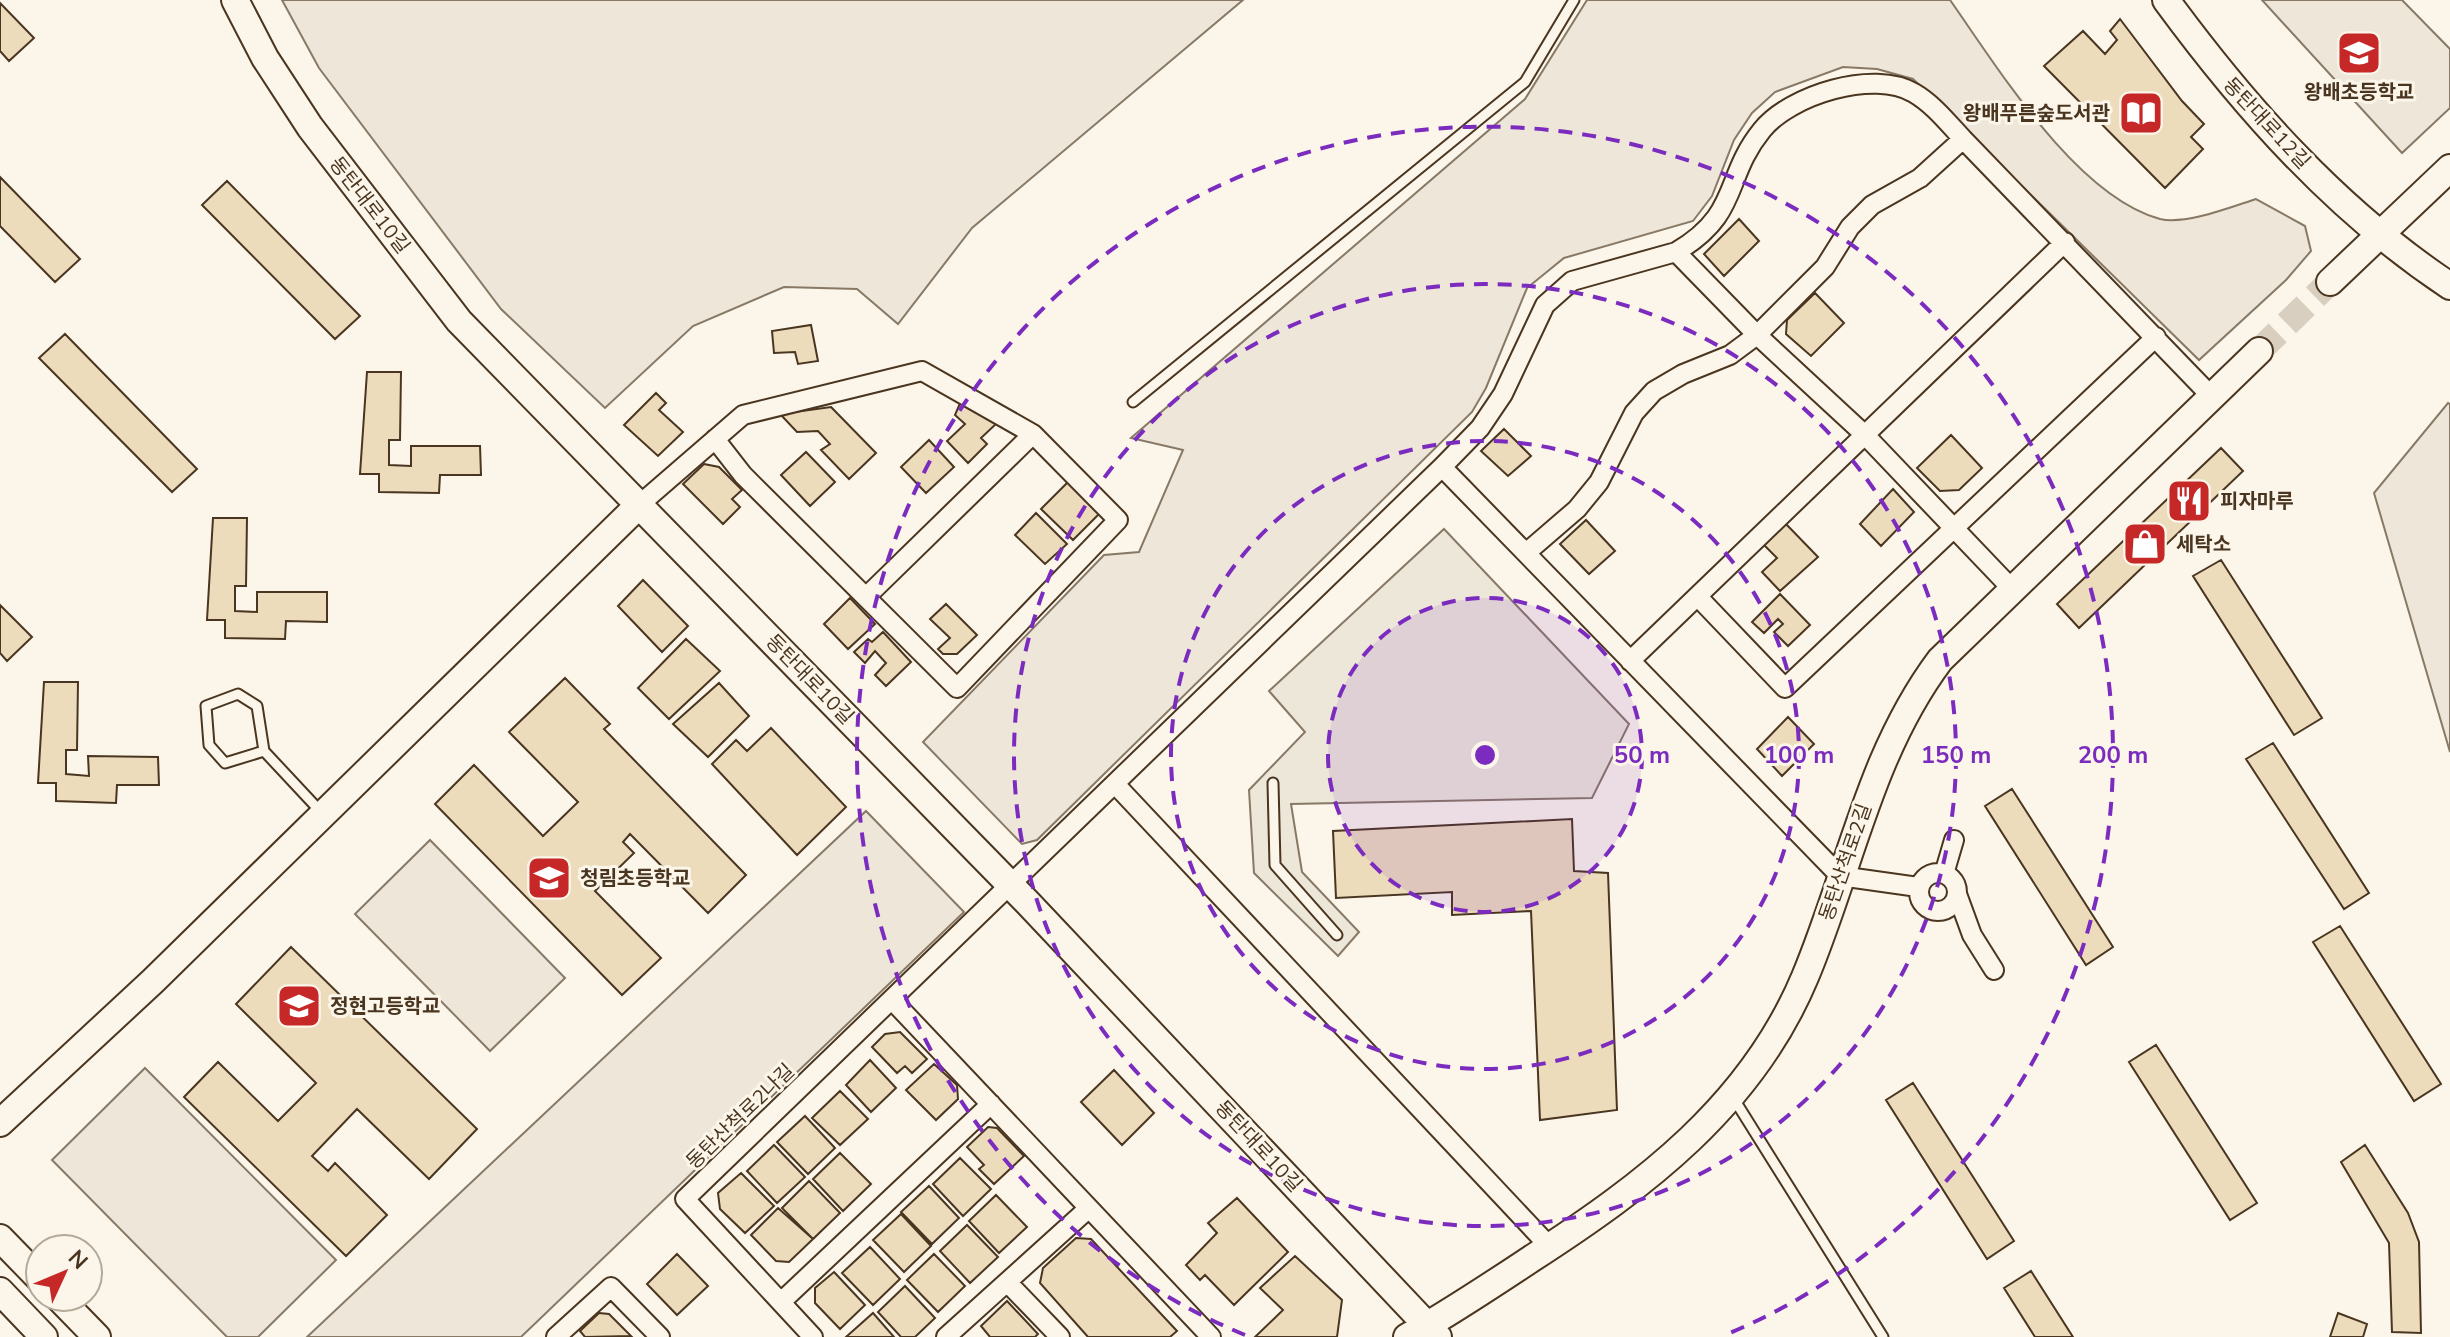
<svg xmlns="http://www.w3.org/2000/svg" width="2450" height="1337" viewBox="0 0 2450 1337" font-family="'Nunito Sans','Noto Sans KR',sans-serif">
	<style>
		.green { fill: #ede6d9; stroke: #887966; stroke-width: 2 }
		.parking { fill: #ede7d9; stroke: #887966; stroke-width: 2 }
		.building { fill: #ecdcbc; stroke: #4a3520; stroke-width: 2 }
		.lines { fill: none; stroke-linecap: round; stroke-linejoin: round }
		.secondary-tunnel { stroke: #d8cfc1; stroke-width: 26; stroke-dasharray: 26 13; stroke-linecap: butt }
		.lane-casing { stroke: #4a3520; stroke-width: 13 }
		.street-casing { stroke: #4a3520; stroke-width: 22 }
		.secondary-casing { stroke: #4a3520; stroke-width: 30 }
		.lane { stroke: #fbf6e9; stroke-width: 9 }
		.street { stroke: #fbf6e9; stroke-width: 18 }
		.secondary { stroke: #fbf6e9; stroke-width: 26 }
		.ring { fill: none; stroke: #7b2cbf; stroke-width: 4; stroke-dasharray: 14 10 }
		.labels { text-anchor: middle; stroke-width: 6; stroke-linejoin: round; paint-order: stroke }
		.poi-label { font-size: 20px; font-weight: bold; fill: #4a3520; stroke: #fbf6e9; text-anchor: start }
		.street-label { font-size: 20px; fill: #4a3520; stroke: #fbf6e9 }
		.centre { fill: #7b2cbf; stroke: #fbf6e9; stroke-width: 4 }
		.ring-label { font-size: 24px; text-anchor: middle; font-weight: bold; fill: #7b2cbf; stroke: #fbf6e9; stroke-width: 6; stroke-linejoin: round; paint-order: stroke }
	</style>
	<rect width="100%" height="100%" fill="#fbf6e9"/>
	<path class="green" d="M282 0H1243L972 228 898 324 857 289 784 287 693 326 605 408 501 309 319 68Z
		M1587 0H1950C1998 68 2076 196 2160 219 2186 225 2231 207 2256 199L2305 226 2311 251 2286 280 2199 360 1913 79 1877 69 1843 67 1775 92 1752 113 1734 140 1712 196 1693 221 1564 258 1527 288 1486 388 1472 412 1037 840 1022 844 923 742 1104 555 1139 552 1183 450 1131 438 1525 99Z
		M2262 0H2402L2450 49V108L2402 153Z
		M2448 403 2450 404V752L2374 493Z
		M866 811 964 912 521 1337H307Z
		M430 840 565 978 490 1051 355 914Z
		M145 1068 336 1260 258 1337H227L52 1160Z"/>
	<path class="parking" d="M1444 529 1629 724 1592 798 1291 804 1302 872 1359 932 1338 956 1254 873 1249 790 1305 732 1269 691Z"/>
	<path class="building" d="M0 3 34 38 9 61 0 51Z
		M2120 19 2182 101 2204 124 2191 137 2203 149 2165 188 2044 66 2083 31 2105 54 2117 40 2110 31Z
		M0 177 80 259 55 282 0 226Z
		M227 181 360 316 335 339 202 205Z
		M1739 219 1759 241 1724 276 1704 254Z
		M1815 293 1844 323 1811 356 1786 334 1787 320Z
		M811 325 818 361 798 364 795 352 774 353 772 331Z
		M65 334 197 469 172 492 39 358Z
		M367 372H401L400 440H389V465L411 466V446H480L481 475H440L439 493 379 492V474H360Z
		M656 393 666 403 659 410 683 432 658 456 624 425Z
		M961 401 997 423 981 438 987 444 968 463 947 441 965 424 955 415Z
		M831 407 876 453 849 479 821 450 830 444 818 431 797 432 780 414Z
		M1504 429 1531 456 1508 476 1481 451Z
		M1951 435 1982 468 1959 490 1940 491 1917 468Z
		M929 440 954 467 926 493 901 467Z
		M2221 448 2243 471 2079 628 2057 604Z
		M806 452 835 482 810 506 781 475Z
		M704 464 719 467 742 490 732 499 740 507 723 524 683 484Z
		M1069 481 1100 513 1073 540 1041 509Z
		M1893 489 1914 512 1881 546 1860 524Z
		M1036 513 1067 544 1045 564 1015 535Z
		M213 518H247L246 586H235V611L257 612V592H327V622L286 621 285 639 225 638V620H207Z
		M1586 520 1615 551 1589 574 1560 544Z
		M1785 523 1818 557 1780 591 1762 572 1777 558 1763 544Z
		M2221 560 2322 718 2294 735 2193 576Z
		M643 580 688 626 662 652 618 606Z
		M1780 594 1810 625 1788 646 1774 632 1783 624 1778 619 1764 633 1752 622Z
		M850 598 875 624 848 649 824 624Z
		M946 604 977 635 957 654H943L938 649 950 638 930 619Z
		M0 605 32 637 7 661 0 653Z
		M883 632 911 662 886 686 875 675 886 663 875 651 865 663 854 652 868 639 872 642Z
		M686 639 720 671 669 719 638 688Z
		M565 678 610 724 604 729 746 875 708 913 630 834 623 842 634 853 595 891 661 958 622 995 435 804 474 765 543 836 578 802 509 732Z
		M44 682H78L77 750H66V774L89 776 88 756 158 757 159 785H117L116 803 56 801V783H38Z
		M719 683 749 716 708 757 673 724Z
		M1788 717 1814 744 1782 776 1757 749Z
		M771 728 846 807 797 855 712 764 736 740 747 751Z
		M2273 743 2369 893 2344 909 2246 759Z
		M2012 789 2113 947 2086 965 1985 806Z
		M1572 819 1574 871 1608 873 1617 1110 1540 1120 1531 911 1452 915V892L1336 898 1333 831Z
		M2340 926 2441 1084 2414 1101 2313 942Z
		M291 947 477 1129 429 1179 357 1109 312 1156 328 1171 335 1163 387 1215 346 1256 184 1097 218 1062 278 1121 316 1083 236 1004Z
		M900 1032 927 1059 912 1073 905 1066 897 1073 872 1047 885 1034Z
		M2156 1045 2257 1203 2230 1220 2129 1062Z
		M870 1060 896 1088 871 1112 846 1085Z
		M934 1064 957 1085 958 1099 936 1120 906 1090Z
		M1114 1070 1154 1113 1122 1145 1081 1102Z
		M1913 1083 2014 1241 1987 1259 1886 1100Z
		M840 1091 868 1119 840 1145 812 1118Z
		M805 1116 835 1148 808 1174 777 1142Z
		M988 1127 997 1128 1024 1156 994 1184 979 1169 984 1165 967 1147Z
		M774 1145 805 1177 777 1203 747 1171Z
		M2365 1145 2408 1213 2419 1242 2421 1333 2392 1332 2389 1243 2341 1162Z
		M840 1153 871 1184 843 1211 813 1179Z
		M960 1158 991 1189 963 1216 933 1184Z
		M741 1173 774 1206 745 1233 720 1209 718 1193Z
		M809 1181 840 1213 813 1239 782 1208Z
		M929 1186 959 1218 932 1244 901 1212Z
		M996 1195 1027 1227 999 1253 969 1221Z
		M1237 1198 1288 1252 1234 1305 1205 1275 1200 1280 1186 1265 1217 1233 1208 1223Z
		M778 1208 813 1239 789 1262 776 1261 751 1235Z
		M901 1214 931 1246 904 1272 873 1240Z
		M967 1225 998 1257 970 1283 940 1251Z
		M1076 1238 1091 1239 1177 1331 1170 1337H1088L1040 1283 1043 1268Z
		M870 1247 900 1279 873 1305 842 1273Z
		M677 1254 708 1286 677 1315 647 1284Z
		M934 1254 965 1286 938 1312 907 1280Z
		M1295 1256 1342 1300 1337 1337H1255L1283 1310 1260 1288Z
		M2031 1271 2073 1337H2035L2004 1288Z
		M834 1272 865 1305 840 1329 815 1303V1288Z
		M905 1286 935 1318 915 1337H901L878 1312Z
		M1007 1301 1038 1334 1035 1337H990L981 1326Z
		M599 1313 609 1314 631 1336 585 1337 580 1331Z
		M873 1313 894 1337H846Z
		M2338 1313 2367 1324 2363 1337H2330Z"/>
	<g class="lines">
		<path class="secondary-tunnel" d="M2259 351 2330 282"/>
		<g class="lane-casing">
			<path id="lane" d="M1133 402 1525 82 1574 0
				M264 751 225 763 209 745 206 706 238 694 257 706 264 751 321 812
				M1273 783 1275 865 1337 935
				M1734 1099 1883 1337"/>
		</g>
		<g class="street-casing">
			<path id="street" d="M1676 252C1741 214 1723 178 1762 130 1790 95 1874 69 1914 93 1933 104 1948 123 1963 139
				M1442 467 1480 428 1503 394 1545 305 1572 281 1676 252 1757 335 1825 267 1850 227 1872 205 1920 178 1963 139 2212 397
				M639 505 743 415 922 371 1033 434 1118 520 957 688 743 475 715 439
				M1526 553 1577 509 1599 482 1634 413 1654 391 1683 374 1730 355 1757 335 1865 435 2013 590
				M866 597 1033 434
				M1699 598 1785 688 2156 337
				M1630 661 2065 242
				M1115 784 1550 1247
				M1919 892a19 19 0 1 1 38 0a19 19 0 1 1-38 0Z
				M1944 874 1954 840
				M1957 894 1972 935 1994 970
				M893 1001 1211 1337
				M1007 1282 1060 1337
				M781 1302 991 1104
				M556 1337 611 1287 660 1337
				M813 1337 685 1199 1442 467 1840 876 1918 887
				M946 1337 1089 1208"/>
		</g>
		<g class="secondary-casing">
			<path id="secondary" d="M235 0 265 58 310 127 459 321 1028 903 1438 1337
				M2166 0C2246 109 2337 211 2450 286
				M2330 282 2450 168
				M0 1123 153 981 639 505
				M0 1238 40 1279
				M0 1291 44 1337
				M58 1297 97 1337
				M1407 1337C1450 1313 1490 1286 1531 1259 1644 1186 1751 1106 1805 977 1850 870 1869 755 1940 660L2259 351"/>
		</g>
		<use href="#lane" class="lane"/>
		<use href="#street" class="street"/>
		<use href="#secondary" class="secondary"/>
	</g>
	<circle cx="1485" cy="755" r="157" fill="#7b2cbf" fill-opacity=".12"/>
	<g class="ring">
		<circle cx="1485" cy="755" r="157"/>
		<circle cx="1485" cy="755" r="314"/>
		<circle cx="1485" cy="755" r="471"/>
		<path d="M1245 1335A628 628 0 1 1 1725 1335"/>
	</g>
	<defs>
		<g id="school-square" transform="scale(2.3)"><rect x="-9" y="-9" width="18" height="18" rx="4" fill="#c62828" stroke="#fbf6e9"/><path d="M0-5L7-2L0 1L-7-2ZM-4 1L0 2.5L4 1V4Q0 6-4 4Z" fill="#fff"/></g>
		<g id="library-square" transform="scale(2.3)"><rect x="-9" y="-9" width="18" height="18" rx="4" fill="#c62828" stroke="#fbf6e9"/><path d="M-6-4Q-3-5.5-.7-3.5V5Q-3 3-6 4ZM6-4Q3-5.5 .7-3.5V5Q3 3 6 4Z" fill="#fff"/></g>
		<g id="restaurant-square" transform="scale(2.3)"><rect x="-9" y="-9" width="18" height="18" rx="4" fill="#c62828" stroke="#fbf6e9"/><path d="M-5-6h1v4h1v-4h1v4h1v-4h1v5L-1.5 .5V6h-2V.5L-5-1ZM5-6V6H3V1.5H1.5Q1.5-4 5-6Z" fill="#fff"/></g>
		<g id="shop-square" transform="scale(2.3)"><rect x="-9" y="-9" width="18" height="18" rx="4" fill="#c62828" stroke="#fbf6e9"/><path d="M-5-2.5h2.3a2.7 3.5 0 0 1 5.4 0H5L5.5 6h-11ZM-1.5-2.5h3a1.5 2.3 0 0 0-3 0Z" fill="#fff"/></g>
	</defs>
	<g fill-rule="evenodd">
		<use href="#school-square" x="2359" y="53"/>
		<use href="#library-square" x="2141" y="113"/>
		<use href="#restaurant-square" x="2189" y="501"/>
		<use href="#shop-square" x="2145" y="544"/>
		<use href="#school-square" x="549" y="878"/>
		<use href="#school-square" x="299" y="1006"/>
	</g>
	<g class="labels">
		<g class="poi-label">
			<text x="2359" y="99" text-anchor="middle">왕배초등학교</text>
			<text x="2110" y="120" text-anchor="end">왕배푸른숲도서관</text>
			<text x="2220" y="508">피자마루</text>
			<text x="2176" y="551">세탁소</text>
			<text x="580" y="885">청림초등학교</text>
			<text x="330" y="1013">정현고등학교</text>
		</g>
		<g class="street-label">
			<text transform="translate(2267 123) rotate(47)" y="7">동탄대로12길</text>
			<text transform="translate(370 205) rotate(52)" y="7">동탄대로10길</text>
			<text transform="translate(810 679) rotate(46)" y="7">동탄대로10길</text>
			<text transform="translate(1845 862) rotate(-71)" y="7">동탄산척로2길</text>
			<text transform="translate(740 1116) rotate(-44)" y="7">동탄산척로2나길</text>
			<text transform="translate(1259 1146) rotate(47)" y="7">동탄대로10길</text>
		</g>
	</g>
	<circle cx="1485" cy="755" r="12" class="centre"/>
	<g class="ring-label">
		<text x="1642" y="763">50 m</text>
		<text x="1799" y="763">100 m</text>
		<text x="1956" y="763">150 m</text>
		<text x="2113" y="763">200 m</text>
	</g>
	<g transform="translate(64 1273) rotate(46)"><circle r="38" fill="#fbf6e9" stroke="#b4a999" stroke-width="2"/>
	<path d="M0-6L14 30L0 20L-14 30Z" fill="#c62828"/>
	<text y="-12" font-size="22" font-weight="bold" text-anchor="middle" fill="#4a3520">N</text>
	</g>
</svg>
